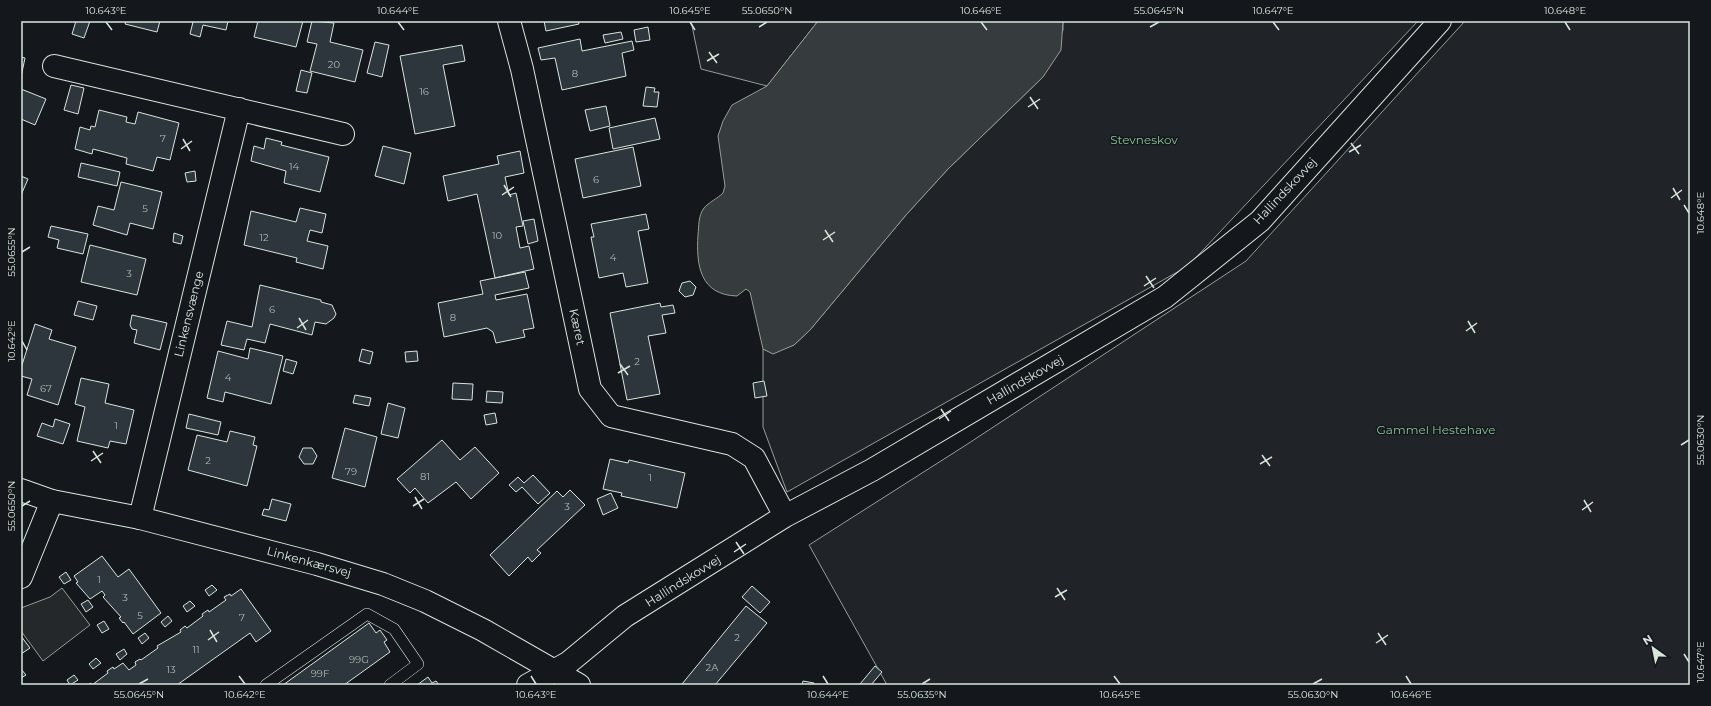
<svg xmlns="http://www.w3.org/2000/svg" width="1711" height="706" viewBox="0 0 1711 706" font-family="Montserrat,sans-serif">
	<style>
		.green { fill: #202428; stroke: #939e99 }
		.parking { fill: #24282b; stroke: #939e99 }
		.water { fill: #363b3e; stroke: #939e99 }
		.building { fill: #2c363c; stroke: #d8e6dc }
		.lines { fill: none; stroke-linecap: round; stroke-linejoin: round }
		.lane-casing { stroke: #d8e6dc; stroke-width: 12 }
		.street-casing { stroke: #d8e6dc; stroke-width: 24 }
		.secondary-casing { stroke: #d8e6dc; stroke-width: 24 }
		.lane { stroke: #14181c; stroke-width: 11 }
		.street { stroke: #14181c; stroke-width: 22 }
		.secondary { stroke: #14181c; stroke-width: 22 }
		.ticks { fill: none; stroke: #d8e6dc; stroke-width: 1.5 }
		.labels { text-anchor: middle; stroke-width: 3; stroke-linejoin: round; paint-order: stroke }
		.number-label { font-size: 10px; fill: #adbab4 }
		.park-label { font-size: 12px; fill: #8ac095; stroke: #14181c }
		.street-label { font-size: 12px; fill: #d8e6dc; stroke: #14181c }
		.neatline { fill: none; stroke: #d8e6dc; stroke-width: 1.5 }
		.ticks-label { font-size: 10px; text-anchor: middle; fill: #d8e6dc }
	</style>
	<rect width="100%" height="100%" fill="#14181c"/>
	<path class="green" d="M691 21H818L767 86 701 69Z
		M1063 21H1418L1188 266 787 492 763 427V349L773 353 794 345 810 330 906 215 948 169 1043 77 1063 30Z
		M1465 21H1690V685H887L809 545 966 445 1246 261Z"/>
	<path class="parking" d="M62 588 90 625 43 661 21 631V608L50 597Z"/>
	<path class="water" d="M818 21H1063L1061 50 1043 77 948 169 906 215 810 330 794 345 773 354 763 349 750 292 746 289 737 296C700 295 696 265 698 235 699 226 698 216 704 208 708 203 718 198 723 193L725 186 718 136 723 121 732 105 767 86Z"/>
	<path class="building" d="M76 21H90L84 38 72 34Z
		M126 21H160L157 32 125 24Z
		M190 21H228L226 30 203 25 200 37 190 34 193 22Z
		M258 21H303L296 47 254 37Z
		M312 21 334 23 330 42 363 50 355 82 310 71 317 44 307 42Z
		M544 21H578L579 24 546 31Z
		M648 27 650 40 636 42 634 30Z
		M621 32 623 39 605 43 603 35Z
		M580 39 582 51 632 41 634 50 622 53 626 76 562 90 555 58 541 60 538 48Z
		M375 42 389 45 382 77 367 73Z
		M462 45 465 61 443 65 455 126 415 134 400 56Z
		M21 57 25 58 21 77Z
		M301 70 312 73 307 93 296 91Z
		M71 85 84 88 78 114 64 110Z
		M646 87 655 88 654 92H659L657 107 643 106Z
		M21 89 46 99 35 125 21 119Z
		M606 106 610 126 590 131 585 110Z
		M99 110 127 117 126 122 135 124 138 112 179 123 170 160 157 157 153 171 126 164 127 158 93 149 92 154 75 149 80 127 90 130 91 126 95 127Z
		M655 118 660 139 613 149 609 128Z
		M266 138 282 142 281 145 329 157 320 192 284 183 286 171 251 161 254 146 264 149Z
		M383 146 411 153 404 184 375 176Z
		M633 147 641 186 583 198 575 159Z
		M520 151 524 173 505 177 509 195 516 193 523 226 516 227 520 248 529 246 534 269 495 278 477 194 448 201 443 176 499 164 497 156Z
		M81 163 120 172 117 186 78 177Z
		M195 171 196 181 187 182 185 173Z
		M21 176 28 179 21 195Z
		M121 182 162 192 153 229 130 223 127 235 93 225 98 206 114 210Z
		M300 208 326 214 322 233 310 230 307 241 328 246 323 269 296 262 297 258 244 245 251 211 296 222Z
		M646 214 649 229 638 231 648 283 626 287 623 273 599 278 591 237H594L591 224Z
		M534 219 538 241 528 244 523 221Z
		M51 226 88 234 83 254 57 248 59 240 48 237Z
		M174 233 183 236 181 244 173 242Z
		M90 245 146 259 137 295 81 282Z
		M525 272 529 288 495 295 496 300 527 294 534 328 523 330 525 337 496 343 493 332 487 328 444 337 438 303 483 294 480 281Z
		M690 281 696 287 693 295 685 297 679 291 682 283Z
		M260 285 321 300V302L332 305 336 314 334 318 326 324 315 322 312 335 270 324 265 343 247 339 244 350 221 345 227 321 252 327Z
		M78 301 97 306 93 320 74 315Z
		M660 303 661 307 673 305 675 313 662 315 666 333 648 336 660 394 627 400 610 313Z
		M132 315 167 323 160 350 134 343 137 330 132 329 130 325Z
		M35 324 52 330 49 339 76 347 58 405 27 395 32 379 21 376V368Z
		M250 348 283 356 271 404 225 392 223 402 207 398 218 351 248 359Z
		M362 349 373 352 370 364 359 361Z
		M417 351 418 361 406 362 405 352Z
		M286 359 297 362 293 374 283 371Z
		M81 378 109 384 105 403 134 410 126 444 110 441 108 448 77 441 85 407 75 404Z
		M764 381 767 396 755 398 753 383Z
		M453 383 473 384 472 400 452 399Z
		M487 391 503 392 502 403 486 402Z
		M355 395 371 398 369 406 353 403Z
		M388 403 405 408 398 438 381 434Z
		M495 413 497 423 486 425 484 415Z
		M189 414 221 422 218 435 186 428Z
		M55 419 70 424 63 444 37 436 42 423 53 427Z
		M345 428 377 437 365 487 332 478Z
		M230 431 255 437 253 445 257 446 247 486 188 470 197 435 227 442Z
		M442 440 460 460 475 447 499 473 471 499 456 482 428 503 415 488 410 493 397 479Z
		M303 448H312L317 456 313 464H304L299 457Z
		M610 459 628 463 629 460 685 473 677 508 621 496 622 493 603 489Z
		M533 475 550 493 538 504 522 487 516 492 509 485 518 477 524 483Z
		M570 490 585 505 537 550 541 553 532 562 528 557 509 576 490 555 557 491 563 497Z
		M611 493 618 508 603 515 597 499Z
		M272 499 291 504 286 521 262 515 264 509 269 510Z
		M102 556 118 577 129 569 161 613 133 634 124 622 123 623 119 618 121 617 103 597 105 595 102 591 90 599 76 583 78 582 74 576Z
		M66 572 71 580 64 584 59 577Z
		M212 585 217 590 209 596 205 590Z
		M752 586 770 602 760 613 742 597Z
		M241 589 271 631 256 642 250 633 177 685H88L91 683 92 685 108 673 107 671 113 667 114 669 123 663 129 670 136 665 135 662 140 659 141 660 158 648 157 646 181 632 180 630 185 626 187 628 203 616 202 614 208 610 209 612 226 600 224 597 230 594 231 596Z
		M88 600 93 607 86 612 81 604Z
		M190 601 195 606 187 612 183 606Z
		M746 606 767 623 715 685H684L682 684Z
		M168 616 172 621 165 627 161 622Z
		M104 621 109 629 102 633 97 625Z
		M369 623 376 633 380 630 387 640 384 642 390 652 344 685H283Z
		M145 633 149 638 142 644 138 638Z
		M21 636 30 648 21 654Z
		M124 649 127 654 120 660 116 654Z
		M96 658 101 663 93 669 89 664Z
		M875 666 882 672 871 685H862L860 684Z
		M21 669 26 675 21 678Z
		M74 675 78 680 70 685 67 680Z
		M428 677 432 683 436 681 439 685H417Z
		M803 681 814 683V685H802Z"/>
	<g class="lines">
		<g class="lane-casing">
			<path id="lane" d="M266 685 367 614 394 629 418 664 390 685"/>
		</g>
		<g class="street-casing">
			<path id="street" d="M509 21 522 69 590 389 611 416 732 444 754 458 785 516
				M54 66 343 134
				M140 518 239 109
				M21 577 52 501
				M528 685 568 663 625 616 785 516 872 470 1165 297 1260 221 1440 21"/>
		</g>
		<g class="secondary-casing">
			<path id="secondary" d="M21 490 52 501 140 518 317 564 383 584 425 601 483 630 579 685"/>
		</g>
		<use href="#lane" class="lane"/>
		<use href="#street" class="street"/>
		<use href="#secondary" class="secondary"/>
	</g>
	<path class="ticks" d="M106 22 112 30M398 22 404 30M690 22 695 30M981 22 987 30M1273 22 1279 30M1565 22 1570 30M759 27 767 22M1150 27 1159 22M709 52 717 63M707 61 719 54M1030 97 1038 109M1028 107 1040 99M183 139 190 151M1351 143 1359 154M181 149 192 141M1349 152 1361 145M504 185 511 197M1673 188 1680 200M502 195 514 187M1671 198 1682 190M1684 205 1689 213M825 230 833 242M823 240 835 232M22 252 30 247M1146 276 1154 288M1144 286 1156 278M299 318 306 330M1468 321 1475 333M297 328 308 320M1466 331 1477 323M22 341 27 350M620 364 628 375M618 373 630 366M941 409 949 421M939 419 951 411M1681 445 1689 440M93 451 101 463M1262 455 1270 466M91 461 103 453M1260 464 1272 457M415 497 422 509M1584 500 1591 512M22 506 30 501M413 506 424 499M1582 510 1593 502M736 542 744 554M734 552 746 544M1057 588 1065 600M1055 597 1067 590M210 630 217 642M1378 633 1386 645M208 640 219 632M1376 643 1388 635M1684 654 1689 662M239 676 245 684M531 676 536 684M823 676 828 684M1114 676 1120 684M1406 676 1411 684M139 684 148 679M922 684 930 679M1313 684 1322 679"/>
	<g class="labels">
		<g class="number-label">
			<text x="334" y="68">20</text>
			<text x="575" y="77">8</text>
			<text x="424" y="95">16</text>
			<text x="163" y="142">7</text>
			<text x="294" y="170">14</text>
			<text x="596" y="183">6</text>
			<text x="145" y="212">5</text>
			<text x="497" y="239">10</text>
			<text x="264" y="241">12</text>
			<text x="613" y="261">4</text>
			<text x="129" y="277">3</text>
			<text x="272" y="313">6</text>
			<text x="453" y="321">8</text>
			<text x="637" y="365">2</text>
			<text x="228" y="381">4</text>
			<text x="46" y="392">67</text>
			<text x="116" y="429">1</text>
			<text x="208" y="464">2</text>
			<text x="351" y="475">79</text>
			<text x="425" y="480">81</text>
			<text x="650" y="481">1</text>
			<text x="567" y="510">3</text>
			<text x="99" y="583">1</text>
			<text x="125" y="601">3</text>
			<text x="140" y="619">5</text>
			<text x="242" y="621">7</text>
			<text x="737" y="641">2</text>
			<text x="196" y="653">11</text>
			<text x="359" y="663">99G</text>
			<text x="712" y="671">2A</text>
			<text x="171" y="673">13</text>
			<text x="320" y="677">99F</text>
		</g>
		<g class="park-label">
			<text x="1144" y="144">Stevneskov</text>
			<text x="1436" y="434">Gammel Hestehave</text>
		</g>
		<g class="street-label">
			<text transform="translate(1285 191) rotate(-47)" y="4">Hallindskovvej</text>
			<text transform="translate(189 314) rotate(-76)" y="4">Linkensvænge</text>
			<text transform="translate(577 327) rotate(78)" y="4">Kæret</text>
			<text transform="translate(1025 380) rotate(-30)" y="4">Hallindskovvej</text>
			<text transform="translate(309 562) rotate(15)" y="4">Linkenkærsvej</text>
			<text transform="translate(683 581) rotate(-32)" y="4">Hallindskovvej</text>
		</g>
	</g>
	<rect width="1711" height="706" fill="none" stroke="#14181c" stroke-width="44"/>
	<g transform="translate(1653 648) rotate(327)" stroke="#14181c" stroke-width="3" paint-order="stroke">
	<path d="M0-3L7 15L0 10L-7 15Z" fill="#d8e6dc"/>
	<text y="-6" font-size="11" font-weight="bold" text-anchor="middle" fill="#d8e6dc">N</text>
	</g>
	<rect x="22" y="22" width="1667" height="662" class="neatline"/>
	<g class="ticks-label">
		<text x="106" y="14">10.643°E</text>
		<text x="398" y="14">10.644°E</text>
		<text x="690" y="14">10.645°E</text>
		<text x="767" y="14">55.0650°N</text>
		<text x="981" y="14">10.646°E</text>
		<text x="1159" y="14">55.0645°N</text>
		<text x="1273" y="14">10.647°E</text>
		<text x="1565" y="14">10.648°E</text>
		<text transform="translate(1700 213) rotate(-90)" y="4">10.648°E</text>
		<text transform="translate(11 252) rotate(-90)" y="4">55.0655°N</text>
		<text transform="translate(11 341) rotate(-90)" y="4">10.642°E</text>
		<text transform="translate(1700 440) rotate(-90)" y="4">55.0630°N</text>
		<text transform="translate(11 506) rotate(-90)" y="4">55.0650°N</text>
		<text transform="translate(1700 662) rotate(-90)" y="4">10.647°E</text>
		<text x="139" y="698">55.0645°N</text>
		<text x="245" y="698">10.642°E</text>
		<text x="536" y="698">10.643°E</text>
		<text x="828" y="698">10.644°E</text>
		<text x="922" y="698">55.0635°N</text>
		<text x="1120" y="698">10.645°E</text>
		<text x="1313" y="698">55.0630°N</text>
		<text x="1411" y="698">10.646°E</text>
	</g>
</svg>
